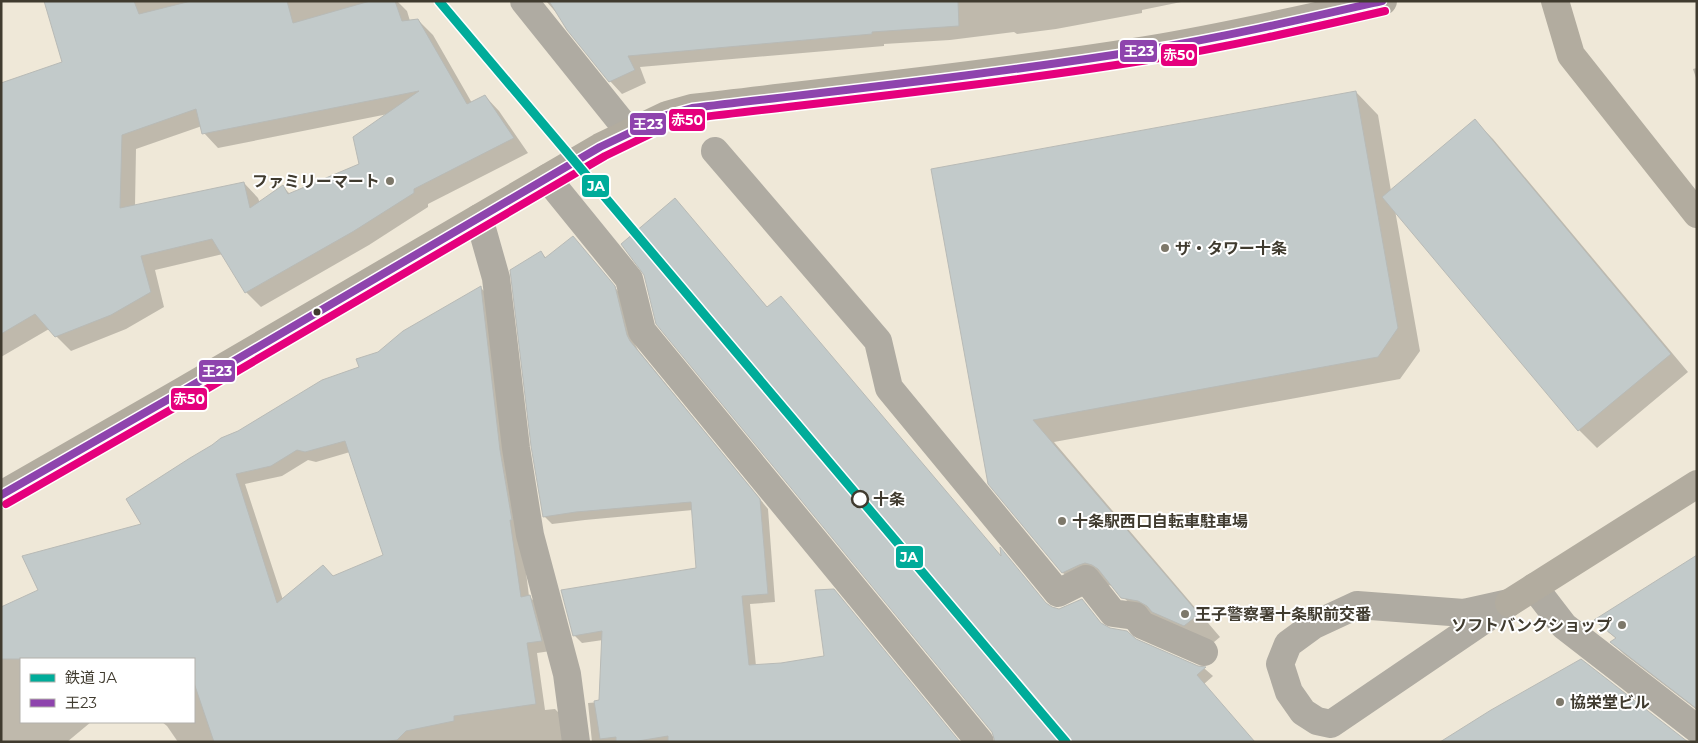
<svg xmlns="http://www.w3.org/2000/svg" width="1698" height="743" viewBox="0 0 1698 743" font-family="Montserrat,'Noto Sans JP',sans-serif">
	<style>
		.shadow { fill: #0003; fill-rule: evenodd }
		.building { fill: #c2caca; stroke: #b8bab6; fill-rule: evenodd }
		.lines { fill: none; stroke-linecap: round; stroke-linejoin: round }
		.minor { stroke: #afaba2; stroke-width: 28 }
		.major { stroke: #b2ac9f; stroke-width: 28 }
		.bus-1-casing { stroke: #fff; stroke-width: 11 }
		.bus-2-casing { stroke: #fff; stroke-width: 11 }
		.bus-1 { stroke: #8e44ad; stroke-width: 8 }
		.bus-2 { stroke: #e5007d; stroke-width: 8 }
		.rail-1-casing { stroke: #fff; stroke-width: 12 }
		.rail-1 { stroke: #00ac9a; stroke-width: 9 }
		.poi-dot { fill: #7d786a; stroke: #fff; stroke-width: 2 }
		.bus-dot { fill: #403b2f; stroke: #fff; stroke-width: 2 }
		.stop-dot { fill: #fff; stroke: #403b2f; stroke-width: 2.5 }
		.labels { text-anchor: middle; stroke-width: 4; stroke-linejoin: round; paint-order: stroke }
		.poi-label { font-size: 16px; font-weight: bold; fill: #403b2f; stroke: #fff; text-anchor: start }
		.stop-label { font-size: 16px; font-weight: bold; fill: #403b2f; stroke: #fff; text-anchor: start }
		.line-badge { stroke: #fff; stroke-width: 2 }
		.badge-label { font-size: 14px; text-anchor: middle; font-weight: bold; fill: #fff }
	</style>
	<rect width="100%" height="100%" fill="#efe8d8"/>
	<path class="shadow" d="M45 1H397L407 11 410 21 418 20 433 35 472 103 485 96 499 111 528 153 428 204V207L369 245 261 307 246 292 223 254 155 270 164 307 126 329 71 351 49 329 1 357V84L64 62ZM388 114 360 164 291 195 283 187 260 203 258 198 244 183 135 206 136 149 202 126 204 133 218 148Z
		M546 1H1186L1142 10V13L1056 29 1017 34 1014 32 950 40 884 44V46L640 67 646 83 622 94 610 81 561 18Z
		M1697 68V81L1693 69Z
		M1356 92 1378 115 1391 191 1475 121 1493 139 1688 372 1597 448 1579 430 1395 210 1420 351 1400 379 1054 442 1220 637 1207 648 1145 620 1113 586 1108 585 1085 595 1063 573 989 483 933 170Z
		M683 208 768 308 1049 607 1059 610 1081 600 1103 626 1197 668 1205 669 1213 676 1204 684 997 740Z
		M581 246 622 296 635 344 638 350 768 509 775 602 750 604 756 666 960 742H592L588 703 600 702 603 640 582 643 574 635 697 569 693 510 585 520 552 524 544 516 541 252 546 258Z
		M481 288 491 298 529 596 540 607 551 651 537 653 545 710 555 709 565 719 568 742H178L167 726 162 722H194V659H21V722H91L67 742H1V608L40 591 142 525 238 432 361 368 379 353ZM350 452 385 556 283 600 245 484 282 476 308 460 316 462Z
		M1697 557V710L1624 654 1612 642 1617 639 1608 632Z"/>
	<path class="building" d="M44 1H134L139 14 191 1H287L293 23 370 1H395L402 21 418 19 467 104 485 95 514 138 414 189V193L354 231 245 293 212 239 141 256 151 292 111 315 55 337 35 314 1 334V83L62 62ZM419 91 353 137 359 164 288 194 283 185 250 208 244 182 120 208 122 135 196 109 202 134Z
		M549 1H958L959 26 872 32V34L628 56 635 70 609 82 567 30Z
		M1356 91 1398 328 1378 357 1033 420 1199 614 1184 626 1152 612 1147 606 1138 601 1121 598 1098 569 1092 565 1085 563 1079 565 1062 573 988 484 931 169Z
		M1475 119 1671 354 1578 431 1382 197Z
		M675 198 767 307 781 296 1001 556 1000 547 1046 603 1052 607 1059 609 1082 599 1101 623 1110 628 1127 631 1136 639 1198 666 1206 667 1197 675 1255 742H995L992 732 656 324 644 275 621 244Z
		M573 236 615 286 627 335 630 341 760 499 768 594 742 596 749 665 781 663 824 656 815 590 834 589 960 742H668V736L632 742H616V737L600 739 594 701 599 700 602 631 573 636 561 590 696 568 691 502 576 512 543 517 531 446 510 270 541 251 545 258Z
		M481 286 500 450 512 520H510L521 597 530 595 542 641 527 643 536 704 454 716V721L406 731 397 740 382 742H214L194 683V659H1V607L38 590 22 556 141 524 126 499 190 458 212 445 221 438 238 431 322 380 359 367 356 359 378 352 403 331ZM345 441 383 555 333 576 323 565 277 603 236 474 271 466 297 450 305 452Z
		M1697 555V709L1610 642 1616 638 1594 620Z
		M1581 659 1688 742H1440L1491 710Z"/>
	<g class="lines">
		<path class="minor" d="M524 1 630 133
			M715 151 878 341 889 388 1058 593 1086 579 1113 613 1135 616 1142 625 1204 652
			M547 178 629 279 642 331 980 742
			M479 218 496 278 516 448 530 535 567 674 576 742
			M1534 587 1564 626 1697 729
			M1509 603 1331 724 1317 721 1303 712 1289 692 1280 664 1288 644 1314 625 1357 605 1464 613Z"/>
		<path class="major" d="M1555 1 1571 55 1697 214
			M1 495 181 392 600 147 667 115 692 108C843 90 995 74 1146 50 1225 37 1305 19 1383 1
			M1509 603 1697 484"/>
		<g class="bus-1-casing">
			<path id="bus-1" d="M1 495 181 392 600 147 667 115 692 108C843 90 995 74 1145 50 1225 37 1303 19 1382 1"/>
		</g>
		<g class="bus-2-casing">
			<path id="bus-2" d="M6 504 186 401 605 156 671 124 694 118C845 100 998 84 1148 60 1228 47 1307 29 1385 11"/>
		</g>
		<use href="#bus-1" class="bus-1"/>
		<use href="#bus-2" class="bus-2"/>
		<g class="rail-1-casing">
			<path id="rail-1" d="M439 1 1066 742"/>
		</g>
		<use href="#rail-1" class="rail-1"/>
	</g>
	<g class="poi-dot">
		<circle cx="390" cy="181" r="5"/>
		<circle cx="1165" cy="248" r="5"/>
		<circle cx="1062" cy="521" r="5"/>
		<circle cx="1185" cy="614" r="5"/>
		<circle cx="1622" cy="625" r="5"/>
		<circle cx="1560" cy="702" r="5"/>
	</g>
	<circle class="bus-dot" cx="317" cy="312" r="4.5"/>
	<circle class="stop-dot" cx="860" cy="499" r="8"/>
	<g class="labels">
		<g class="poi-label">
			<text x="380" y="187" text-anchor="end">ファミリーマート</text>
			<text x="1175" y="254">ザ・タワー十条</text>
			<text x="1072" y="527">十条駅西口自転車駐車場</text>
			<text x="1195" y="620">王子警察署十条駅前交番</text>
			<text x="1612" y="631" text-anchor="end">ソフトバンクショップ</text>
			<text x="1570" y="708">協栄堂ビル</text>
		</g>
		<g class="stop-label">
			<text x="873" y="505">十条</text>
		</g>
	</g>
	<g class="line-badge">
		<rect x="1119" y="39" width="39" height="24" rx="5" fill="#8e44ad"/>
		<rect x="1160" y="43" width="38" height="24" rx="5" fill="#e5007d"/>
		<rect x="668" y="108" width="38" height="24" rx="5" fill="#e5007d"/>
		<rect x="629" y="112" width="38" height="24" rx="5" fill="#8e44ad"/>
		<rect x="581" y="174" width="29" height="24" rx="5" fill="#00ac9a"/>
		<rect x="198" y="359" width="38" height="24" rx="5" fill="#8e44ad"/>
		<rect x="170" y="387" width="38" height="24" rx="5" fill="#e5007d"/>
		<rect x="895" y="545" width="29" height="24" rx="5" fill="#00ac9a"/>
	</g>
	<g class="badge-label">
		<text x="1139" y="56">王23</text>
		<text x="1179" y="60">赤50</text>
		<text x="687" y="125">赤50</text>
		<text x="648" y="129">王23</text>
		<text x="596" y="191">JA</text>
		<text x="217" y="376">王23</text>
		<text x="189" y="404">赤50</text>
		<text x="909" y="562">JA</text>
	</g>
	<rect width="1698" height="743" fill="none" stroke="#403b2f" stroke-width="5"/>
	<rect x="20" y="658" width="175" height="65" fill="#ffffff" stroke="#b3b1ac"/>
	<rect x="30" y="674" width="25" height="8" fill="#00ac9a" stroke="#b3b1ac"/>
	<text x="65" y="683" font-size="15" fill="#403b2f">鉄道 JA</text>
	<rect x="30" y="699" width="25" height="8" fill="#8e44ad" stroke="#b3b1ac"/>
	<text x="65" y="708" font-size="15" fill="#403b2f">王23</text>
</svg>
